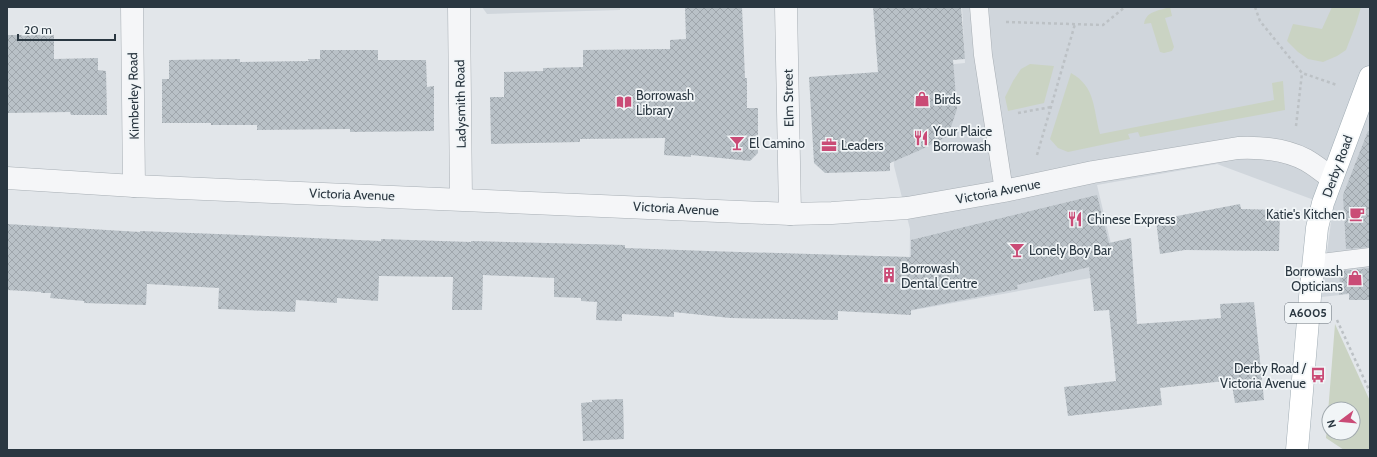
<svg xmlns="http://www.w3.org/2000/svg" width="1377" height="457" viewBox="0 0 1377 457" font-family="Cabin,sans-serif">
	<style>
		.built { fill: #d0d6dc }
		.grass { fill: #cad3c3; fill-rule: evenodd }
		.building { fill: url(#building-cross-hatch) }
		.lines { fill: none; stroke-linecap: round; stroke-linejoin: round }
		.service-casing { stroke: #a7aeb4; stroke-width: 19 }
		.minor-casing { stroke: #a7aeb4; stroke-width: 23 }
		.tertiary-casing { stroke: #a7aeb4; stroke-width: 23 }
		.primary-casing { stroke: #a1adb5; stroke-width: 23 }
		.path { stroke: #bcc1c5; stroke-width: 2.5; stroke-dasharray: 3 3; stroke-linecap: butt }
		.service { stroke: #f5f6f8; stroke-width: 18 }
		.minor { stroke: #f5f6f8; stroke-width: 22 }
		.tertiary { stroke: #f5f6f8; stroke-width: 22 }
		.primary { stroke: #fff; stroke-width: 22 }
		.labels { text-anchor: middle; stroke-width: 3.5; stroke-linejoin: round; paint-order: stroke }
		.shield { fill: #f1f5f7; stroke: #667078; stroke-width: 1 }
		.shield-label { font-size: 12px; font-weight: bold; fill: #2a3741 }
		.poi-label { font-size: 13px; fill: #2a3741; stroke: #f1f5f7; text-anchor: start }
		.street-label { font-size: 13px; fill: #2a3741; stroke: #f1f5f7 }
	</style>
	<defs>
		<pattern id="building-cross-hatch" width="8" height="8" patternUnits="userSpaceOnUse"><rect width="8" height="8" fill="#b9c1c7"/><path d="M0 0l8 8M0 8l8-8" fill="none" stroke="#9fa6ac"/></pattern>
	</defs>
	<rect width="100%" height="100%" fill="#e2e6ea"/>
	<path class="built" d="M482 7H620V10L487 14Z
		M962 7H1370V292L1321 297 1333 207 1217 164 1097 185 1118 273 909 311 910 229 894 166 889 70 965 63Z"/>
	<path class="grass" d="M1170 7 1172 16 1165 18 1174 47 1172 51 1164 53 1160 52 1151 23 1144 24C1146 11 1158 11 1170 7Z
		M1332 7H1361L1356 24 1346 50 1337 56 1323 62 1308 59 1298 52 1287 41 1293 24 1322 29Z
		M1030 64 1054 66 1044 103 1008 111 1005 97 1013 81 1021 69Z
		M1071 73C1096 87 1093 109 1100 134L1274 100 1272 83 1283 81 1285 110 1140 137 1138 132 1128 134 1130 139 1068 152 1058 148 1050 139Z
		M1335 324 1370 401V450H1344L1326 438ZM1329 409H1353V433H1329Z"/>
	<path class="building" d="M685 7H742L745 78H747V108H758V153L750 161 691 155V157L664 155 665 138 580 139V142L491 144 490 97H504V72L543 71V68L583 67V50L670 49V40L686 39Z
		M873 7H961L965 59 953 60 957 109 948 136 918 151 890 163V171L825 173 814 163 809 77 878 72Z
		M7 35H54V59L98 58V70L106 71 107 115H71L70 112 7 113Z
		M320 50H378V60H426L427 87 434 86V131L350 132V129L257 130V125H211V123H162V79H169V60L240 59V62L309 61 308 59H320Z
		M1368 131H1370V247L1346 249 1343 195Z
		M1097 195 1109 243 1131 238 1137 324 1221 318 1220 304 1254 302 1264 400 1235 403 1232 385 1226 386 1225 381 1160 388 1162 405 1068 416 1064 387 1116 381 1109 310 1094 311 1089 267 1017 285 1018 289 911 310V315L838 311V320L730 318 674 312V317L622 314V321L596 320 597 302 581 301V298L554 297V278L483 275 482 310H452L453 277 379 276 378 301 337 298V303L296 300 295 312 218 309 219 288 147 284 146 305 84 303V301L50 298 51 293H41V292L7 290V224L140 232V231L267 236 381 241V239L471 242V241L508 242 625 245V248L708 251 911 257V240Z
		M1240 204 1241 209 1280 210 1279 251 1185 250 1160 254 1156 220Z
		M1370 268V300H1349V293L1339 295 1340 271Z
		M623 399 624 439 583 441 581 403 592 402V400Z"/>
	<g class="lines">
		<g class="service-casing">
			<path id="service" d="M979 7 983 55 1004 191
				M1313 264 1370 257"/>
		</g>
		<g class="minor-casing">
			<path id="minor" d="M132 7 134 186
				M459 7 461 199
				M786 7 790 214"/>
		</g>
		<g class="tertiary-casing">
			<path id="tertiary" d="M7 178 134 186 790 214 832 213 907 208 1004 191 1093 172 1238 148C1261 147 1285 149 1306 160 1315 165 1323 172 1332 178"/>
		</g>
		<g class="primary-casing">
			<path id="primary" d="M1297 450 1310 297 1317 228 1323 203 1370 77"/>
		</g>
		<path class="path" d="M1255 7 1260 21 1302 73 1337 85
			M1006 22 1103 25 1125 7
			M1018 113 1051 107
			M1296 126 1302 73
			M1037 155 1075 24
			M1337 320 1370 392"/>
		<use href="#service" class="service"/>
		<use href="#minor" class="minor"/>
		<use href="#tertiary" class="tertiary"/>
		<use href="#primary" class="primary"/>
	</g>
	<defs>
		<g id="shop-bare" transform="scale(1.2)"><path d="M-5-2.5h2.3a2.7 3.5 0 0 1 5.4 0H5L5.5 6h-11ZM-1.5-2.5h3a1.5 2.3 0 0 0-3 0Z" fill="#ca4b76" stroke="#f1f5f7" stroke-width="2.5" paint-order="stroke"/></g>
		<g id="library-bare" transform="scale(1.2)"><path d="M-6-4Q-3-5.5-.7-3.5V5Q-3 3-6 4ZM6-4Q3-5.5 .7-3.5V5Q3 3 6 4Z" fill="#ca4b76" stroke="#f1f5f7" stroke-width="2.5" paint-order="stroke"/></g>
		<g id="restaurant-bare" transform="scale(1.2)"><path d="M-5-6h1v4h1v-4h1v4h1v-4h1v5L-1.5 .5V6h-2V.5L-5-1ZM5-6V6H3V1.5H1.5Q1.5-4 5-6Z" fill="#ca4b76" stroke="#f1f5f7" stroke-width="2.5" paint-order="stroke"/></g>
		<g id="bar-bare" transform="scale(1.2)"><path d="M-6-5H6L.8 .8V4.5H3.5V6h-7V4.5H-.8V.8Z" fill="#ca4b76" stroke="#f1f5f7" stroke-width="2.5" paint-order="stroke"/></g>
		<g id="office-bare" transform="scale(1.2)"><path d="M-6-3h4V-5.5h4V-3h4V5H-6ZM-1-4.5V-3h2v-1.5ZM-6 0V1H6V0Z" fill="#ca4b76" stroke="#f1f5f7" stroke-width="2.5" paint-order="stroke"/></g>
		<g id="cafe-bare" transform="scale(1.2)"><path d="M-5.5-4.5H6V0H3Q3 3.5 0 3.5H-2.5Q-5.5 3.5-5.5 0ZM3-3.2v2h1.7v-2ZM-6 4.5H4V6H-6Z" fill="#ca4b76" stroke="#f1f5f7" stroke-width="2.5" paint-order="stroke"/></g>
		<g id="building-bare" transform="scale(1.2)"><path d="M-4-6H4V6H1V3H-1V6H-4ZM-2.5-4.3h1.7v1.8h-1.7ZM.8-4.3h1.7v1.8H.8ZM-2.5-1h1.7V.8h-1.7ZM.8-1h1.7V.8H.8Z" fill="#ca4b76" stroke="#f1f5f7" stroke-width="2.5" paint-order="stroke"/></g>
		<g id="bus-bare" transform="scale(1.2)"><path d="M-5-6H5V4H4V6H2V4H-2V6H-4V4H-5ZM-3.5-4V0h7V-4ZM-3.5 1.2v1.5H-2V1.2ZM2 1.2v1.5H3.5V1.2Z" fill="#ca4b76" stroke="#f1f5f7" stroke-width="2.5" paint-order="stroke"/></g>
	</defs>
	<g fill-rule="evenodd">
		<use href="#shop-bare" x="922" y="99"/>
		<use href="#library-bare" x="624" y="102"/>
		<use href="#restaurant-bare" x="921" y="138"/>
		<use href="#bar-bare" x="737" y="143"/>
		<use href="#office-bare" x="829" y="145"/>
		<use href="#cafe-bare" x="1357" y="214"/>
		<use href="#restaurant-bare" x="1075" y="219"/>
		<use href="#bar-bare" x="1017" y="250"/>
		<use href="#building-bare" x="889" y="275"/>
		<use href="#shop-bare" x="1355" y="278"/>
		<use href="#bus-bare" x="1318" y="375"/>
	</g>
	<g class="labels">
		<rect class="shield" x="1285" y="303" width="46" height="20" rx="3"/>
		<g class="shield-label">
			<text x="1308" y="317">A6005</text>
		</g>
		<g class="poi-label">
			<text x="636" y="100">Borrowash<tspan x="636" dy="15">Library</tspan></text>
			<text x="934" y="104">Birds</text>
			<text x="933" y="136">Your Plaice<tspan x="933" dy="15">Borrowash</tspan></text>
			<text x="749" y="148">El Camino</text>
			<text x="841" y="150">Leaders</text>
			<text x="1345" y="219" text-anchor="end">Katie's Kitchen</text>
			<text x="1087" y="224">Chinese Express</text>
			<text x="1029" y="255">Lonely Boy Bar</text>
			<text x="901" y="273">Borrowash<tspan x="901" dy="15">Dental Centre</tspan></text>
			<text x="1343" y="276" text-anchor="end">Borrowash<tspan x="1343" dy="15">Opticians</tspan></text>
			<text x="1306" y="373" text-anchor="end">Derby Road /<tspan x="1306" dy="15">Victoria Avenue</tspan></text>
		</g>
		<g class="street-label">
			<text transform="translate(133 96) rotate(-91)" y="5">Kimberley Road</text>
			<text transform="translate(788 98) rotate(-91)" y="5">Elm Street</text>
			<text transform="translate(460 104) rotate(-91)" y="5">Ladysmith Road</text>
			<text transform="translate(1337 166) rotate(-70)" y="5">Derby Road</text>
			<text transform="translate(998 191) rotate(-11)" y="5">Victoria Avenue</text>
			<text transform="translate(352 194) rotate(2)" y="5">Victoria Avenue</text>
			<text transform="translate(676 208) rotate(3)" y="5">Victoria Avenue</text>
		</g>
	</g>
	<rect width="1377" height="457" fill="none" stroke="#2a3741" stroke-width="16"/>
	<g transform="translate(1341 421) rotate(254)"><circle r="19" fill="#f1f5f7" stroke="#a1a9ae"/>
	<path d="M0-3L7 15L0 10L-7 15Z" fill="#ca4b76"/>
	<text y="-6" font-size="11" font-weight="bold" text-anchor="middle" fill="#2a3741">N</text>
	</g>
	<path d="M18 34v6h97v-6" fill="none" stroke="#2a3741" stroke-width="2"/>
	<text x="24" y="34" font-size="12" fill="#2a3741" stroke="#f1f5f7" stroke-width="3" paint-order="stroke">20 m</text>
</svg>
